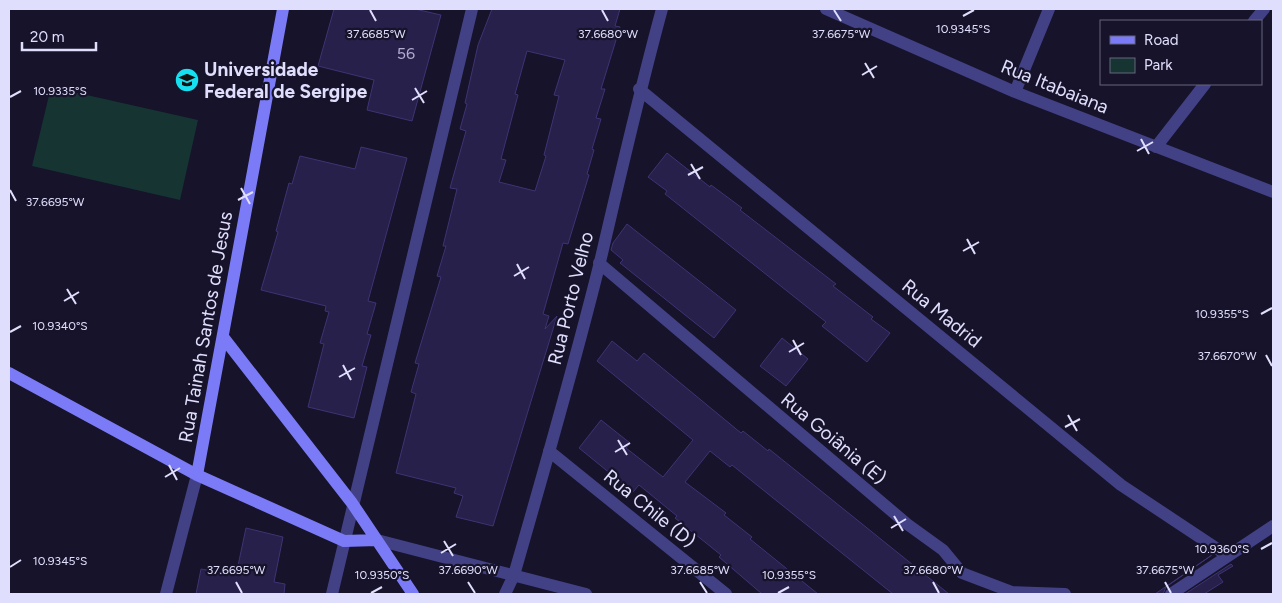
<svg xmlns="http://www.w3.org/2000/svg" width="1282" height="603" viewBox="0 0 1282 603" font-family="Figtree,sans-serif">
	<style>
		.green { fill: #163432 }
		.building { fill: #27204a; stroke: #3f3374; fill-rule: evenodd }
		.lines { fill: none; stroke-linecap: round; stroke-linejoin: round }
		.street { stroke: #424186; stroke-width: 12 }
		.secondary { stroke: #7b7bf7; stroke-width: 12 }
		.ticks { fill: none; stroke: #e0defd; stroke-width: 2 }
		.labels { text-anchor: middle; stroke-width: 4.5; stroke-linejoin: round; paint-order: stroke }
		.number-label { font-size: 16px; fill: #b2aed0 }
		.poi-label { font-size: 19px; font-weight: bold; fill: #e0defd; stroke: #16132a; text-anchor: start }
		.street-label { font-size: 19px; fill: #e0defd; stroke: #16132a }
		.ticks-label { font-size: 12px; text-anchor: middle; fill: #e0defd; stroke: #16132a; stroke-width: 4.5; stroke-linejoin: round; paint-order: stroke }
	</style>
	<rect width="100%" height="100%" fill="#16132a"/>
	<path class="green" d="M51 87 198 120 180 200 32 166Z"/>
	<path class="building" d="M334 9H415L441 15 412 121 367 110 374 80 318 66Z
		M492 9H620L615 26 620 27 601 89H605L596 118 601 119 592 149 594 150 587 174 589 175 568 244 563 243 552 282 543 314 549 316 545 329 557 316 493 526 456 517 463 496 454 493 456 488 396 473 416 394 411 392 419 364 415 363 441 277 437 276 446 246H443L457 189 450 188 466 131 460 129 467 104 465 103 478 45ZM527 51 565 60 554 95 559 96 544 155 546 156 535 191 499 182 506 160 501 159 518 95 515 94Z
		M361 147 407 158 368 301 376 303 367 334 371 335 362 366 367 367 354 418 308 407 324 344 320 343 329 312 325 311 326 306 261 290 278 232 276 231 289 183 292 184 300 156 355 169Z
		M667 153 710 187 711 185 742 208 740 210 836 284 833 286 873 317 871 319 890 333 867 362 822 326 826 322 665 194 667 191 648 177Z
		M627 224 736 310 714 338 620 263 623 260 611 250 613 243Z
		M782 338 808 359 786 386 760 366Z
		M612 341 637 361 644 353 741 433 743 431 768 451 769 449 949 594H893L732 465 730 467 710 451 685 482 726 513 724 515 752 537 750 539 818 594H762L719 557 721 555 675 518 677 516 639 485 633 492 579 448 601 420 630 443 626 448 663 477 693 440 597 361Z
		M246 528 283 537 274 582 285 584 284 594H196L201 569 236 575Z
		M1212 555 1166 587 1163 594H1155Z
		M1231 564 1233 566 1218 575 1223 582 1204 594H1185Z"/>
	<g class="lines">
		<path class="street" d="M826 9 1015 92 1273 192
			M1254 21 1264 9
			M639 89 1121 485 1228 556
			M1015 92 1049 9
			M1156 147 1205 84
			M599 263 907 524 943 550 962 573 1012 592 1065 594
			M549 451 726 594
			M377 540 586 594
			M166 594 197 475
			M332 594 472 9
			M505 594 514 575C544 471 574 367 600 262 620 177 639 93 662 9
			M1171 594 1273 526"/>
		<path class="secondary" d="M223 337 352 503 413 594
			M9 373 197 475 344 541 377 540
			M197 475 283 9"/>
	</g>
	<path class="ticks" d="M370 10 376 21M602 10 608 21M834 10 841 21M963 16 974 10M865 63 874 78M862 75 877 66M415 88 424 103M10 97 21 91M412 100 427 91M1141 139 1149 154M1137 151 1153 142M691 164 700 179M688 175 703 167M241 188 250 204M10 190 16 201M238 200 253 192M967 239 975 254M963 251 979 242M517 264 525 279M514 276 529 267M67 289 76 304M64 301 79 292M1261 314 1272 308M10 332 21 326M793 340 801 355M789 352 804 343M1266 355 1272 366M343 365 351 380M339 377 355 368M1068 415 1077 431M1065 427 1080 419M618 440 627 455M615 452 630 443M169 465 177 480M165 477 180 468M894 516 903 531M891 528 906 519M444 541 453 556M1261 549 1272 543M441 553 456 544M10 567 21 560M236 582 242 593M468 582 475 593M700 582 707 593M933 582 939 593M1165 582 1171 593M371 593 382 587M778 593 789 587"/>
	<defs>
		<g id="university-disc" transform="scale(1.25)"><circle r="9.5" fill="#16e0f0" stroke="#16132a"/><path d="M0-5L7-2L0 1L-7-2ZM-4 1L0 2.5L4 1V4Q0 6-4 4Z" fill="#111"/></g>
	</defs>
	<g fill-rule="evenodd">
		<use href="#university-disc" x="187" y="80"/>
	</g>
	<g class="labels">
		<g class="number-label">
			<text x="406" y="59">56</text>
		</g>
		<g class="poi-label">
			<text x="204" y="76">Universidade<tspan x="204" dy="22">Federal de Sergipe</tspan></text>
		</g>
		<g class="street-label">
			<text transform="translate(1055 86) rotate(22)" y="7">Rua Itabaiana</text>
			<text transform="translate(570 298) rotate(-76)" y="7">Rua Porto Velho</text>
			<text transform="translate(942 313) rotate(39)" y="7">Rua Madrid</text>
			<text transform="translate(205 327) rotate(-80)" y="7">Rua Tainah Santos de Jesus</text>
			<text transform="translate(834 438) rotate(40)" y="7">Rua Goiânia (E)</text>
			<text transform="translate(650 508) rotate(39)" y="7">Rua Chile (D)</text>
		</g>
	</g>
	<g class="ticks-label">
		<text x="963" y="33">10.9345°S</text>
		<text x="376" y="38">37.6685°W</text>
		<text x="608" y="38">37.6680°W</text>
		<text x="841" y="38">37.6675°W</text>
		<text x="60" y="95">10.9335°S</text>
		<text x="55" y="206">37.6695°W</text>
		<text x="1222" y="318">10.9355°S</text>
		<text x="60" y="330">10.9340°S</text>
		<text x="1227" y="360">37.6670°W</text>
		<text x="1222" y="553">10.9360°S</text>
		<text x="60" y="565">10.9345°S</text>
		<text x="236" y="574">37.6695°W</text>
		<text x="468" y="574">37.6690°W</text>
		<text x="700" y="574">37.6685°W</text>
		<text x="933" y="574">37.6680°W</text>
		<text x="1165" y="574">37.6675°W</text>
		<text x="382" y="579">10.9350°S</text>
		<text x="789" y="579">10.9355°S</text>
	</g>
	<rect width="1282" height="603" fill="none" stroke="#e0defd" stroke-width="20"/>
	<rect x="1100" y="20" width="162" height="65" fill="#16132a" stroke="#67647e"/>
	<rect x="1110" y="36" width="25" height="8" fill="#7b7bf7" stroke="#67647e"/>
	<text x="1144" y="45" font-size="15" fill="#e0defd">Road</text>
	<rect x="1110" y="58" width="25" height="15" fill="#163432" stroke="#67647e"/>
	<text x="1144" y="70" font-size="15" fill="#e0defd">Park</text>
	<path d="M22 42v8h74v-8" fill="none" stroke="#e0defd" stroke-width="2.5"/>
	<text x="30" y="42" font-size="15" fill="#e0defd" stroke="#16132a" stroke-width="4" paint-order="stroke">20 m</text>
</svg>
